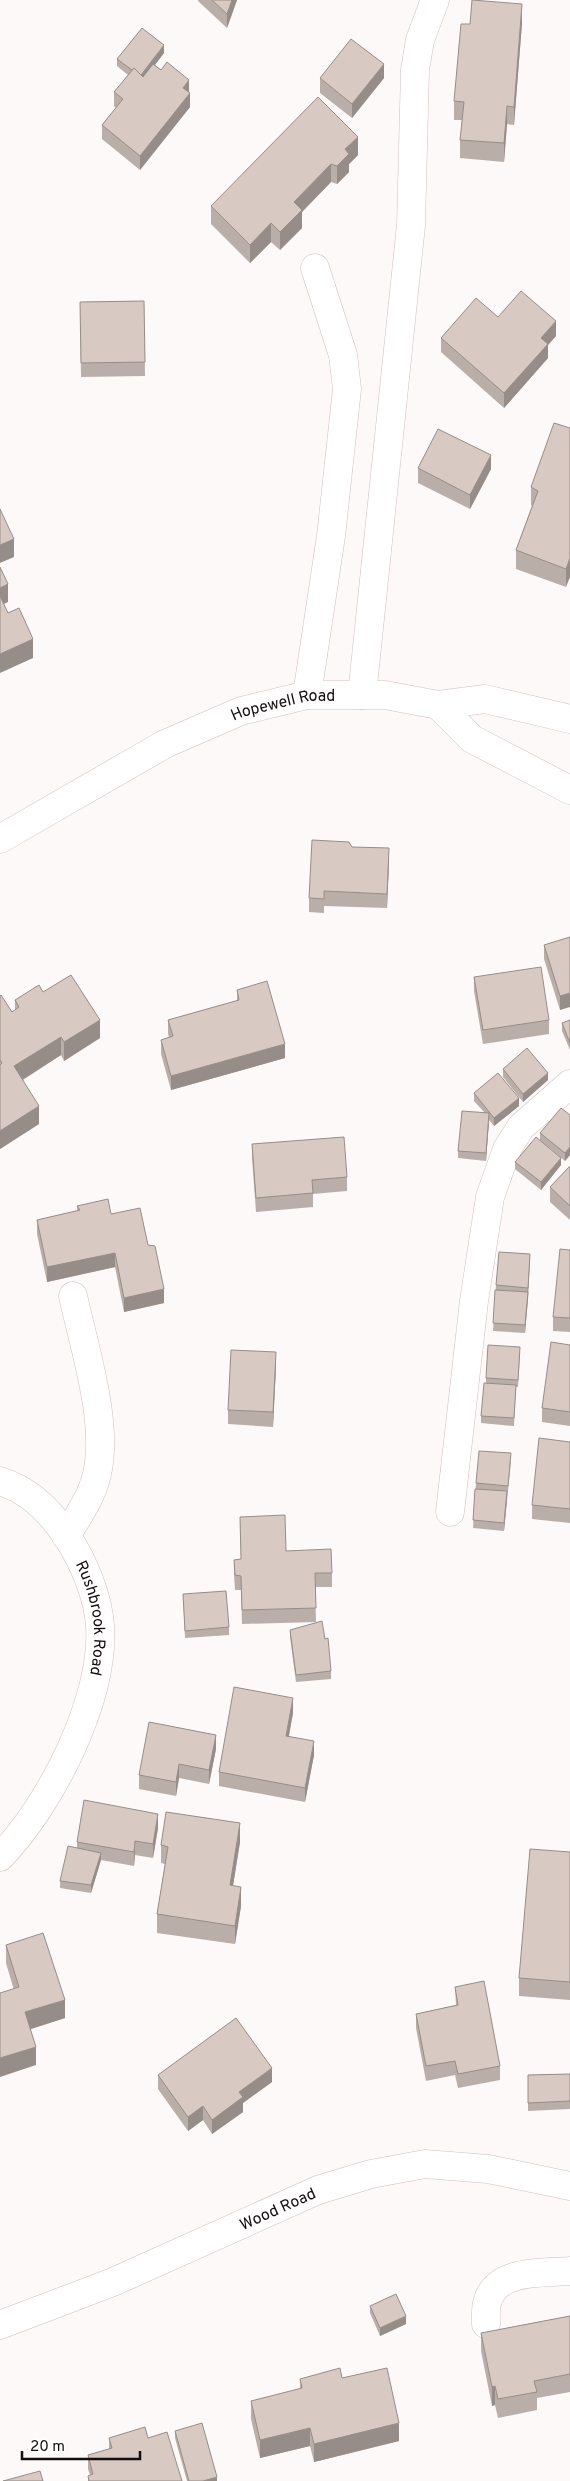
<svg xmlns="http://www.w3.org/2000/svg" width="570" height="2481" viewBox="0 0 570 2481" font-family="Overpass,sans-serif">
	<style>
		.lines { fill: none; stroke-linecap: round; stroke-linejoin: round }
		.minor-casing { stroke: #cfc0bd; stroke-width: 29 }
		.minor { stroke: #fff; stroke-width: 28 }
		.wall { fill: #baaea8 }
		.shaded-wall { fill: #978d88 }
		.building { fill: #d8cac3; stroke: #978d88 }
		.labels { text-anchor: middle; stroke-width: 4; stroke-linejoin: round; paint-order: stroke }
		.street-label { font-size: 16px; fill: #140f0e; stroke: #fff }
	</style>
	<rect width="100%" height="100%" fill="#fdf9f9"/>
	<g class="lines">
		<g class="minor-casing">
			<g id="minor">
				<path d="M307 695 331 536 347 389 343 355 315 268"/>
				<path d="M362 695 411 225 415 70 420 40 435 0"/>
				<path d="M438 705 485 699 570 719"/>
				<path id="s1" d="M0 839 165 744 241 711 307 695H385L438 705 472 739 570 790"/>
				<path id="s2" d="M0 1481C29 1490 52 1513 68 1538 84 1563 98 1596 100 1626 105 1699 50 1806 0 1857"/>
				<path d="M450 1512 474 1301 490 1197 507 1149 521 1127 570 1084"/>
				<path d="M66 1536C78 1516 92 1497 97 1474 109 1423 84 1347 73 1296"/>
				<path d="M486 2324C486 2316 485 2307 488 2300 498 2269 544 2273 570 2271"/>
				<path id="s3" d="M0 2325 113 2282 318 2190 371 2174 425 2164 488 2169 570 2186"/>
			</g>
		</g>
		<use href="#minor" class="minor"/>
	</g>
	<path class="wall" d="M198 0H237L227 28 198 1Z
		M522 23 514 125 507 124 504 162 460 158V140L462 120H454V101L470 24Z
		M164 53 155 65 189 92 190 107 140 170 102 139V125L116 108 114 106V92L128 75 117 66V59Z
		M320 78H384L352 118 320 93Z
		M358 155 349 164V172L337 184 331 182 302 212V228L280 250 271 242 250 263 211 224V206Z
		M144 301 145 376 81 377 80 302Z
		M498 317 556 336 548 345V358L504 408 441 352V338Z
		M570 428 566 587 516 569V550L532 506 531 505V487Z
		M418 468 491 469 470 509 418 483Z
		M389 862 387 908 324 906V913L309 912V898Z
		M570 937 560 1010 544 959V945Z
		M474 977 549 1020V1034L483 1044 474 991Z
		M237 990 285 1058 171 1090 161 1054V1040L169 1037 168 1034V1020L237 1001Z
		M43 992 100 1038 64 1061 61 1055 23 1080 39 1124 0 1149V996L12 1012 15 1011V1000Z
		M570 1020V1050L562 1031V1023Z
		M503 1069 548 1080 523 1102 503 1077Z
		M474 1093 519 1106 494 1126 489 1120 486 1161 458 1158V1151L484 1112 474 1101Z
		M570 1115V1155L565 1161 546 1145 561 1165 541 1190 515 1169V1162L540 1140V1133Z
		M252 1144 347 1177V1191L313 1194V1207L256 1212 252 1158Z
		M570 1166V1220L550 1202V1187Z
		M77 1206 111 1214 148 1245 164 1303 124 1312 115 1267 47 1282 37 1234V1220L77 1211Z
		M570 1250V1332L553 1331V1317Z
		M530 1262 525 1333 493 1331 496 1285Z
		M570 1345V1426L542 1422V1408Z
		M520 1355 518 1387H516L514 1426 481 1423V1416L486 1383V1378Z
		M276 1366 273 1427 228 1424V1410Z
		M570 1442V1523L532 1519V1505Z
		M511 1461 504 1531 473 1528 476 1483Z
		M240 1517 286 1551 332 1573V1587H315L316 1622 242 1624 241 1590H235L234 1574V1560L241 1559Z
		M183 1594 229 1627V1635L185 1638Z
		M290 1630 331 1671V1679L296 1682 290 1637Z
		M293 1713 289 1736 314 1755 305 1802 219 1786V1772Z
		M216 1749 209 1784 179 1778 176 1796 139 1789V1775Z
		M158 1828 153 1858 135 1855 134 1866 101 1860 91 1893 60 1888V1881L77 1848V1842Z
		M240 1842 233 1886 241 1906 235 1944 157 1933V1914L165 1864 161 1863V1845Z
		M570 1852V2000L519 1996V1978Z
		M6 1945 65 2018 30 2029 36 2065 6 1963Z
		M455 1987 500 2066V2080L458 2088 455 2075 426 2081 416 2028V2014L456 2005Z
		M570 2074V2109L528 2111V2075Z
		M158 2075 272 2082 243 2103V2112L212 2134 203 2120 188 2131 158 2089Z
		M370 2306 406 2324 380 2336 370 2313Z
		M570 2316V2392L537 2398V2410L498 2418 495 2405 492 2406 481 2351V2333Z
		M342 2378 399 2441 314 2462 310 2446 260 2458 251 2419V2401L300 2389V2379Z
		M175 2431 217 2481H187L175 2438Z
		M109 2438H148L182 2481H88V2476L90 2475 88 2469V2455L109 2449Z"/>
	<path class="shaded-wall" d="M232 0H237L227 28V14Z
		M522 4V23L514 125V107Z
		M164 45V53L140 84V77Z
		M384 64V78L352 118V104Z
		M189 80V94L183 88Z
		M190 93V107L140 170V156Z
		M507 106V124L504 162V143Z
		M358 137V155L349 164V172L337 184V166L345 149Z
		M331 164V182L302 212V228L280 250V232L294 202Z
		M271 223V242L250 263V245Z
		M556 321V336L548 345V358L504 408V393L541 338Z
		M491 455V469L470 509V495Z
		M14 539V557L0 563V545Z
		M570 558V577L566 587V569Z
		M8 584V602L0 606V588Z
		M33 639V658L0 673V654Z
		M389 848V862L387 908V894Z
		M570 993V1007L560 1010V996Z
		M100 1020V1038L64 1061V1042Z
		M61 1037V1055L14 1085V1066Z
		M285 1044V1058L171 1090V1076Z
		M548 1073V1080L523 1102V1094Z
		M519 1098V1106L494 1126V1118Z
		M39 1106V1124L0 1149V1131Z
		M489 1113V1121L486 1161V1153Z
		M570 1147V1155L565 1161V1153Z
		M561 1158V1165L541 1190V1182Z
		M115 1253V1267L47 1282V1267Z
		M530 1254 528 1300 525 1333V1325Z
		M164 1289V1303L124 1312V1298Z
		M276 1352V1366L273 1427V1412Z
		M507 1491V1499L504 1531V1523Z
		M293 1698V1713L286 1750V1736Z
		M216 1735V1749L209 1784V1770Z
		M314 1741V1755L305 1802V1788Z
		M179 1764V1778L176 1796V1782Z
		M158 1814V1828L153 1858V1844Z
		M240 1823V1842L230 1904V1885Z
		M135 1841V1855L134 1866V1852Z
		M101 1853V1860L91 1893V1885Z
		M241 1887V1906L235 1944V1926Z
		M65 2000V2018L25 2031V2012Z
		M36 2047V2065L0 2077V2058Z
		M272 2068V2082L243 2103V2112L212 2134V2120L239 2092Z
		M203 2106V2120L188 2131V2117Z
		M406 2316V2324L380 2336V2328Z
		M495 2386V2405L492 2406V2387Z
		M399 2423V2441L314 2462V2444Z
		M310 2428V2446L260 2458V2440Z
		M217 2477V2481H203Z"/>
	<path class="building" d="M212 0H232L227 14Z
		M472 0 522 4 514 107 507 106 504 143 460 140 464 102 454 101 461 24H470Z
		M142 28 164 45 141 75 134 68 132 70 117 59Z
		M351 39 384 64 352 104 320 78Z
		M167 62 189 80 183 88 190 93 140 156 102 125 123 99 114 92 134 68 143 77 153 64 161 70Z
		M318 97 358 137 345 149 349 154 337 166 331 164 294 202 302 210 280 232 271 223 250 245 211 206Z
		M521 291 556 321 541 338 548 344 504 393 441 338 476 298 498 317Z
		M144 301 145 362 81 363 80 302Z
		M554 423 570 428V558L566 569 516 550 538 491 531 487Z
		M438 429 491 455 470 495 418 468Z
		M0 509 14 539 0 545Z
		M0 567 8 584 0 588Z
		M0 596 8 613 19 608 33 639 0 654Z
		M312 840 349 842 352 847 389 848 387 894 324 891V899L309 898Z
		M570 937V993L560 996 544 945Z
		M541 967 549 1020 483 1030 474 977Z
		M71 975 100 1020 64 1042 61 1037 14 1066 39 1106 0 1131V1065L2 1063 0 1060V996L1 995 12 1012 19 1007 15 1000 39 985 43 992Z
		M267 981 285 1044 171 1076 161 1040 173 1036 168 1020 239 1000 237 990Z
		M570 1020V1043L562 1023Z
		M527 1048 548 1073 523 1094 503 1069Z
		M498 1073 519 1098 494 1118 474 1093Z
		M561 1108 570 1115V1147L565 1153 540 1133Z
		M462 1111 489 1113 486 1153 458 1151Z
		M344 1137 347 1177 312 1180 313 1193 256 1198 252 1144Z
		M536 1137 561 1158 541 1182 515 1162Z
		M570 1166V1206L550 1187Z
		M108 1199 111 1214 140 1208 148 1245 155 1246 164 1289 124 1298 115 1253 47 1267 37 1220 80 1210 77 1206Z
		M560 1249 570 1250V1318L553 1317Z
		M499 1252 530 1254 528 1288 496 1285Z
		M495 1290 528 1292 525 1325 493 1323Z
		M551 1342 570 1345V1412L542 1408Z
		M488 1345 520 1347 518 1380 486 1378Z
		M231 1350 276 1352 273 1412 228 1410Z
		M484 1383 516 1385 514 1418 481 1416Z
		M539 1438 570 1442V1509L532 1505Z
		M479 1451 511 1453 508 1486 476 1483Z
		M475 1489 507 1491 504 1523 473 1520Z
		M285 1515 286 1551 331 1549 332 1573H315L316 1608 242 1610 241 1576 235 1575 234 1560 241 1559 240 1517Z
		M226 1591 229 1627 185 1631 183 1594Z
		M322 1621 325 1639 328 1638 331 1671 296 1675 290 1630Z
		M234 1687 293 1698 286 1736 314 1741 305 1788 219 1772Z
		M149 1722 216 1735 209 1770 179 1764 176 1782 139 1775Z
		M84 1800 158 1814 153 1844 135 1841 134 1852 77 1842Z
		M166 1812 240 1823 230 1885 241 1887 235 1926 157 1914 168 1847 161 1845Z
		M68 1846 101 1853 91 1885 60 1881Z
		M530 1849 570 1852V1982L519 1978Z
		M43 1933 65 2000 25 2012 36 2047 0 2058V1993L19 1987 6 1945Z
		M484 1981 500 2066 458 2074 455 2061 426 2066 416 2014 458 2005 455 1987Z
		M236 2018 272 2068 239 2092 243 2097 212 2120 203 2106 188 2117 158 2075Z
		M570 2074V2101L528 2103V2075Z
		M396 2294 406 2316 380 2328 370 2306Z
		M570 2316V2374L534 2381 537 2392 498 2399 495 2386 492 2387 481 2333Z
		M340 2368 342 2378 387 2368 399 2423 314 2444 310 2428 260 2440 251 2401 302 2388 300 2379Z
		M202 2423 217 2477 203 2481H189L175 2431Z
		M145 2427 148 2438 167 2432 182 2481H89L88 2476 93 2474 88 2455 112 2448 109 2438Z
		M40 2471 43 2481H3Z"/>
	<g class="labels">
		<g class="street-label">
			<text dy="6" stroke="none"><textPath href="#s1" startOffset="316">Hopewell Road</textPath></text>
			<text dy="6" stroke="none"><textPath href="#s2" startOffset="176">Rushbrook Road</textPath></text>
			<text dy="6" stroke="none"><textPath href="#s3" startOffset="301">Wood Road</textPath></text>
		</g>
	</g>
	<path d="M22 2451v8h118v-8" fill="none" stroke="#140f0e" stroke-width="2.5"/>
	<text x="30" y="2451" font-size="15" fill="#140f0e" stroke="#ffffff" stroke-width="4" paint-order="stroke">20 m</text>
</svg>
